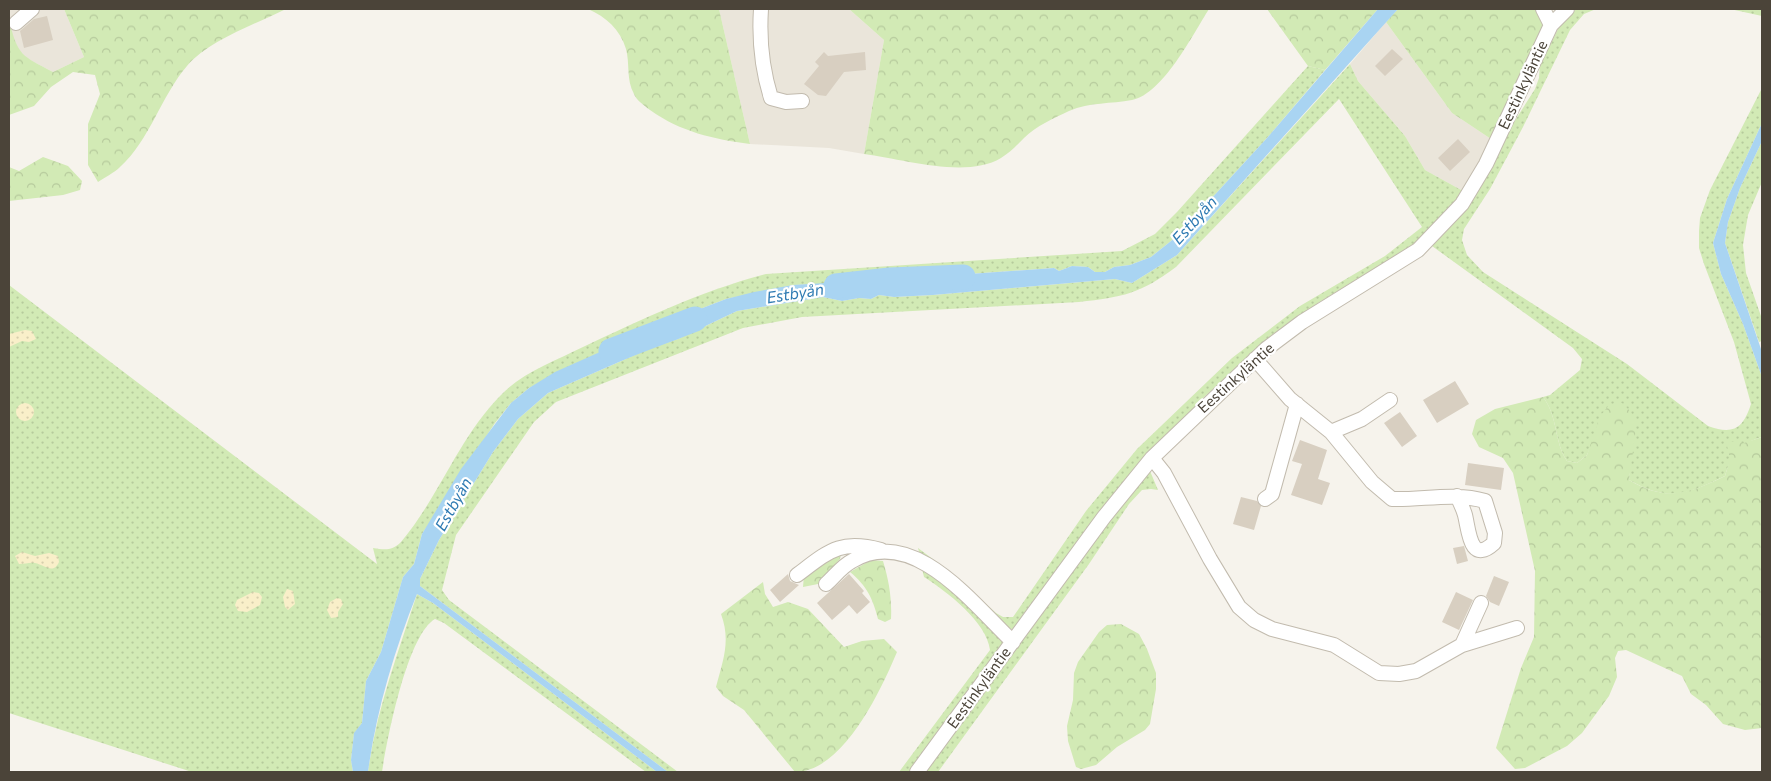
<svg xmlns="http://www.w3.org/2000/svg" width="1771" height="781" viewBox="0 0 1771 781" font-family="Commissioner,sans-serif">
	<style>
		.residential { fill: #eae5da }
		.grass { fill: url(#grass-dots) }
		.forest { fill: url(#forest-crowns) }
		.sand { fill: url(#sand-dots) }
		.water { fill: #a9d4f2 }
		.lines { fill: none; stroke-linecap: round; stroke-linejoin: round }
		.river { stroke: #a9d4f2; stroke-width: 25 }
		.building { fill: #d8cfc1 }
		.minor-casing { stroke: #c2bbae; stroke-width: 16 }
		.minor { stroke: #fff; stroke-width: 14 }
		.labels { text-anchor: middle; stroke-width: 4.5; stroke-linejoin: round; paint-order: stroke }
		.street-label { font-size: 15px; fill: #4b4439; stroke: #fff }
		.water-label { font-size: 16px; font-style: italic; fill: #2e7ab2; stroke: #fff }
	</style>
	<defs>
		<pattern id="grass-dots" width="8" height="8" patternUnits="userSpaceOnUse" patternTransform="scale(1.25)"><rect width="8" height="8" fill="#d2eab5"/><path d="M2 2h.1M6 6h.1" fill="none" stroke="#b6ca9c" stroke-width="1.8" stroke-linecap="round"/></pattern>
		<pattern id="forest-crowns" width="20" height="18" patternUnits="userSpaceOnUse" patternTransform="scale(1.25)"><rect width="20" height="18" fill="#d2eab5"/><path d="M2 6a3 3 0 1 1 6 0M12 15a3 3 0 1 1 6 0" fill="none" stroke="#b6ca9c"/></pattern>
		<pattern id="sand-dots" width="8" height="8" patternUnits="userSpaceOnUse" patternTransform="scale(1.25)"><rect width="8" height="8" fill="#f9efc9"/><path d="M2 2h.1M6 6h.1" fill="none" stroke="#d7cead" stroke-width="1.8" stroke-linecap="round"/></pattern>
	</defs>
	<rect width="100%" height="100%" fill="#f6f3ec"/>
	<path class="residential" d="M9 9H64L84 57 53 72 28 59 15 47 9 20Z
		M719 9H849L884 40 864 154 829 148 750 144Z
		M1386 22 1452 113 1491 139 1463 191 1425 170 1405 136 1358 81 1350 64Z"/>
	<path class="grass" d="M1576 9H1596L1584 14 1570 30 1523 127 1490 189 1464 229 1462 240 1467 255 1483 272 1627 364 1708 426C1733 435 1743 429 1751 404L1734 342 1704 264 1699 248V231L1700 218 1710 190 1762 88V123L1727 199 1713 243 1721 274 1743 324 1762 377V437C1739 444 1732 453 1725 476 1686 495 1668 502 1629 480L1631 456 1594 438 1587 455 1577 463 1567 461C1554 442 1558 416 1543 397L1550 395 1580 370 1582 359 1573 348 1432 246 1457 220 1475 195 1507 133 1535 89 1539 78 1540 63 1550 45 1559 27Z
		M1730 9H1762V16Z
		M1350 64 1358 81 1405 136 1425 170 1463 191 1444 215 1413 245 1318 303 1267 340 1203 398 1135 470 1085 530 1019 625 1012 629 1005 628 920 556 918 548 950 572 996 613 1003 617H1013L1086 511 1137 449 1232 358 1300 306 1385 256 1422 227 1339 99 1176 267C1140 294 1123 297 1079 302L802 317 743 328 556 402 534 422 456 535 442 590 449 600 678 772H668L420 586V579L439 540 493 452 518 419 548 393 651 348 678 339 737 311 823 297 842 301 859 298 871 299 879 295 894 297 933 295 1115 279 1132 283 1177 255Z
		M1308 66 1325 70 1267 138 1176 237 1151 257 1130 265 1114 267 1105 272H1095L1088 267 1072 266 1059 271 1054 268 941 276 900 285 886 282 793 285 726 299 687 314 658 333 609 348 529 388 511 403 495 423 422 534 414 564 403 577 381 652 366 681 362 723 354 734 351 760 353 772H192L9 713V285L377 564 373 548C385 550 392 551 401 542 439 497 459 437 501 395 523 372 555 361 583 347 643 319 701 291 766 274L1122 251 1155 234 1177 212Z
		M1762 141V182L1748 215 1743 245 1746 273 1762 319V341L1759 342 1725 243 1728 222 1740 188Z
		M1150 471 1158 490 1151 489 1142 490 1129 504 1089 564 938 772H924L1122 504Z
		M921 564 939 575 1002 639V647L910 772H899L990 650C987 622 946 591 924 577Z
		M417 594 433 603 657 772H646L444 623 435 619C407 635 387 740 382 772H368C376 711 398 653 417 594Z"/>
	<path class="forest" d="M64 9H286C256 24 209 40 187 66 161 96 150 140 120 167 114 173 105 177 98 182L88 165V124L100 94 95 75 73 72 51 87 34 106 9 115V20C18 56 21 55 53 72L84 57Z
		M588 9H719L750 144C713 139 681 132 650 110 645 106 636 100 634 94 626 80 630 63 626 49 620 29 606 17 588 9Z
		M849 9H1209C1193 34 1163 94 1132 100 1111 104 1090 102 1069 111 1054 118 1036 126 1024 138 1016 146 1011 152 1001 158 966 179 903 159 864 154L884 40Z
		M1267 9H1378L1325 70 1308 66Z
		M1398 9H1540L1547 25 1491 139 1452 113 1386 22Z
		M43 157 68 166 82 181 80 190 63 195 9 201V167L19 171Z
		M1543 397C1558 416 1554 442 1567 461L1577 463 1587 455 1600 416 1610 404 1622 403 1631 412 1636 428 1629 480C1666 502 1688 494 1725 476L1730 459 1726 441 1744 443 1762 437V728L1745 730 1723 724 1706 705 1691 694 1682 676 1626 650 1618 651 1615 658 1617 677 1609 696 1582 733 1567 746 1525 768 1515 769 1496 748 1521 668 1534 637 1535 571 1513 473 1503 458 1479 447 1472 434 1476 420 1495 409Z
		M841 552 840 559 818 584 803 587 804 575Z
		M871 560 883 561C889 581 892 598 891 619L885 622 878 619C873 599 867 586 850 572Z
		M763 582 765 594 773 607 788 602 808 609 844 647 862 641 884 639 897 652C881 690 843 772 795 772L744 710 723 696 716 687C723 660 731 641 721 614Z
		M1121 624 1139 634 1147 649 1156 673V689L1150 724 1145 730 1117 747 1096 765 1081 769 1076 767 1068 741 1067 726 1073 700 1074 673 1078 662 1099 632 1107 625Z"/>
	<path class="sand" d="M25 330 32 331 36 339 29 342 22 341 9 347V334Z
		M16 412a9 9 0 1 1 18 0a9 9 0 1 1-18 0Z
		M22 552 35 556 49 553 58 556 59 562C53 575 45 565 35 563 30 562 25 564 19 564L15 556Z
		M287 589 293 591 295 604 288 610 285 607 283 597Z
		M253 592 259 593 262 597 260 605 247 612 238 611 235 605 237 600Z
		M337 598 341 599 343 604 338 612V617L331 618 327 610 330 602Z"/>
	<path class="water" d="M1378 9H1398L1177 255 1132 283 1115 279 933 295 894 297 879 295 871 299 859 298 842 301 823 297 737 311 678 339 651 348 548 393 518 419 493 452 439 540 420 579V586L668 772H657L433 603 417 594C394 651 376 712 368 772H353L351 760 354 733 362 723 366 681 381 652 403 577 414 564 422 534 461 469 511 403 529 388 555 372 609 348 658 333 687 314 726 299 754 292 793 285 842 282H886L900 285 941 276 1054 268 1059 271 1072 266 1088 267 1095 272H1105L1114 267 1130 265 1151 257 1176 237 1267 138Z
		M1762 123V141L1740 188 1728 222 1725 243 1762 352V377L1743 324 1721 274 1713 243 1727 199Z"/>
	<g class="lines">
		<path class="river" d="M836 286 890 280 963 277
			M611 351 695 319"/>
	</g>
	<path class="building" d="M47 16 53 40 24 48 20 31 34 19Z
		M1392 49 1403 59 1385 76 1375 66Z
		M824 52 828 56 865 52 866 70 844 72 826 96 818 95 804 84 819 66 815 62Z
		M1458 139 1470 152 1450 171 1438 158Z
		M1455 381 1469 404 1437 423 1423 400Z
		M1400 412 1417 436 1402 447 1384 423Z
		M1300 440 1327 450 1318 479 1330 483 1322 505 1291 495 1302 464 1292 461Z
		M1468 463 1504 468 1501 490 1465 485Z
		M1241 497 1257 501 1261 506 1254 530 1233 524Z
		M1464 546 1468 561 1457 564 1453 548Z
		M788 574 790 581 799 585 780 602 770 590Z
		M849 574 864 591 862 593 870 602 857 614 849 605 832 620 817 603Z
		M1494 576 1509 582 1499 606 1490 602 1486 596Z
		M1456 592 1473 600 1459 630 1442 622Z"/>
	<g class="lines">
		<g class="minor-casing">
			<path id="minor" d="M761 9C759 39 762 69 771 98L786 102 802 101
				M1543 9 1551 25
				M16 23 32 9
				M1255 359 1290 399 1331 432 1362 419 1390 400
				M1331 432 1372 482 1392 499C1424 500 1454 492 1485 501L1495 533 1494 543C1470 565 1469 531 1465 515 1463 508 1460 502 1457 496
				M1152 458 1164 473 1210 559 1239 607 1254 620 1272 629 1334 645 1379 673 1399 674 1416 671 1462 645 1517 628
				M1265 499 1272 494 1297 404
				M797 575C829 551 840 539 881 550
				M826 584C834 577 842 566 852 561 913 524 973 604 1013 642
				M1462 645 1481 603
				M917 772 1104 517 1152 458 1266 349 1302 322 1418 250 1462 204 1486 164 1551 25 1567 9"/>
		</g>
		<use href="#minor" class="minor"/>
	</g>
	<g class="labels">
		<g class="street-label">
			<text transform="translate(1523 85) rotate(-65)" y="5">Eestinkyläntie</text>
			<text transform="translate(1236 378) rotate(-42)" y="5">Eestinkyläntie</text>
			<text transform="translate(979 688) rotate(-54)" y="5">Eestinkyläntie</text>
		</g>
		<g class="water-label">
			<text transform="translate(1194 220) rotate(-48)" y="6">Estbyån</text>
			<text transform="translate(795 293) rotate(-9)" y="6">Estbyån</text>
			<text transform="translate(453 504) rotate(-61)" y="6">Estbyån</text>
		</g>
	</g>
	<rect width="1771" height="781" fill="none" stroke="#4b4439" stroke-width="20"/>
</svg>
